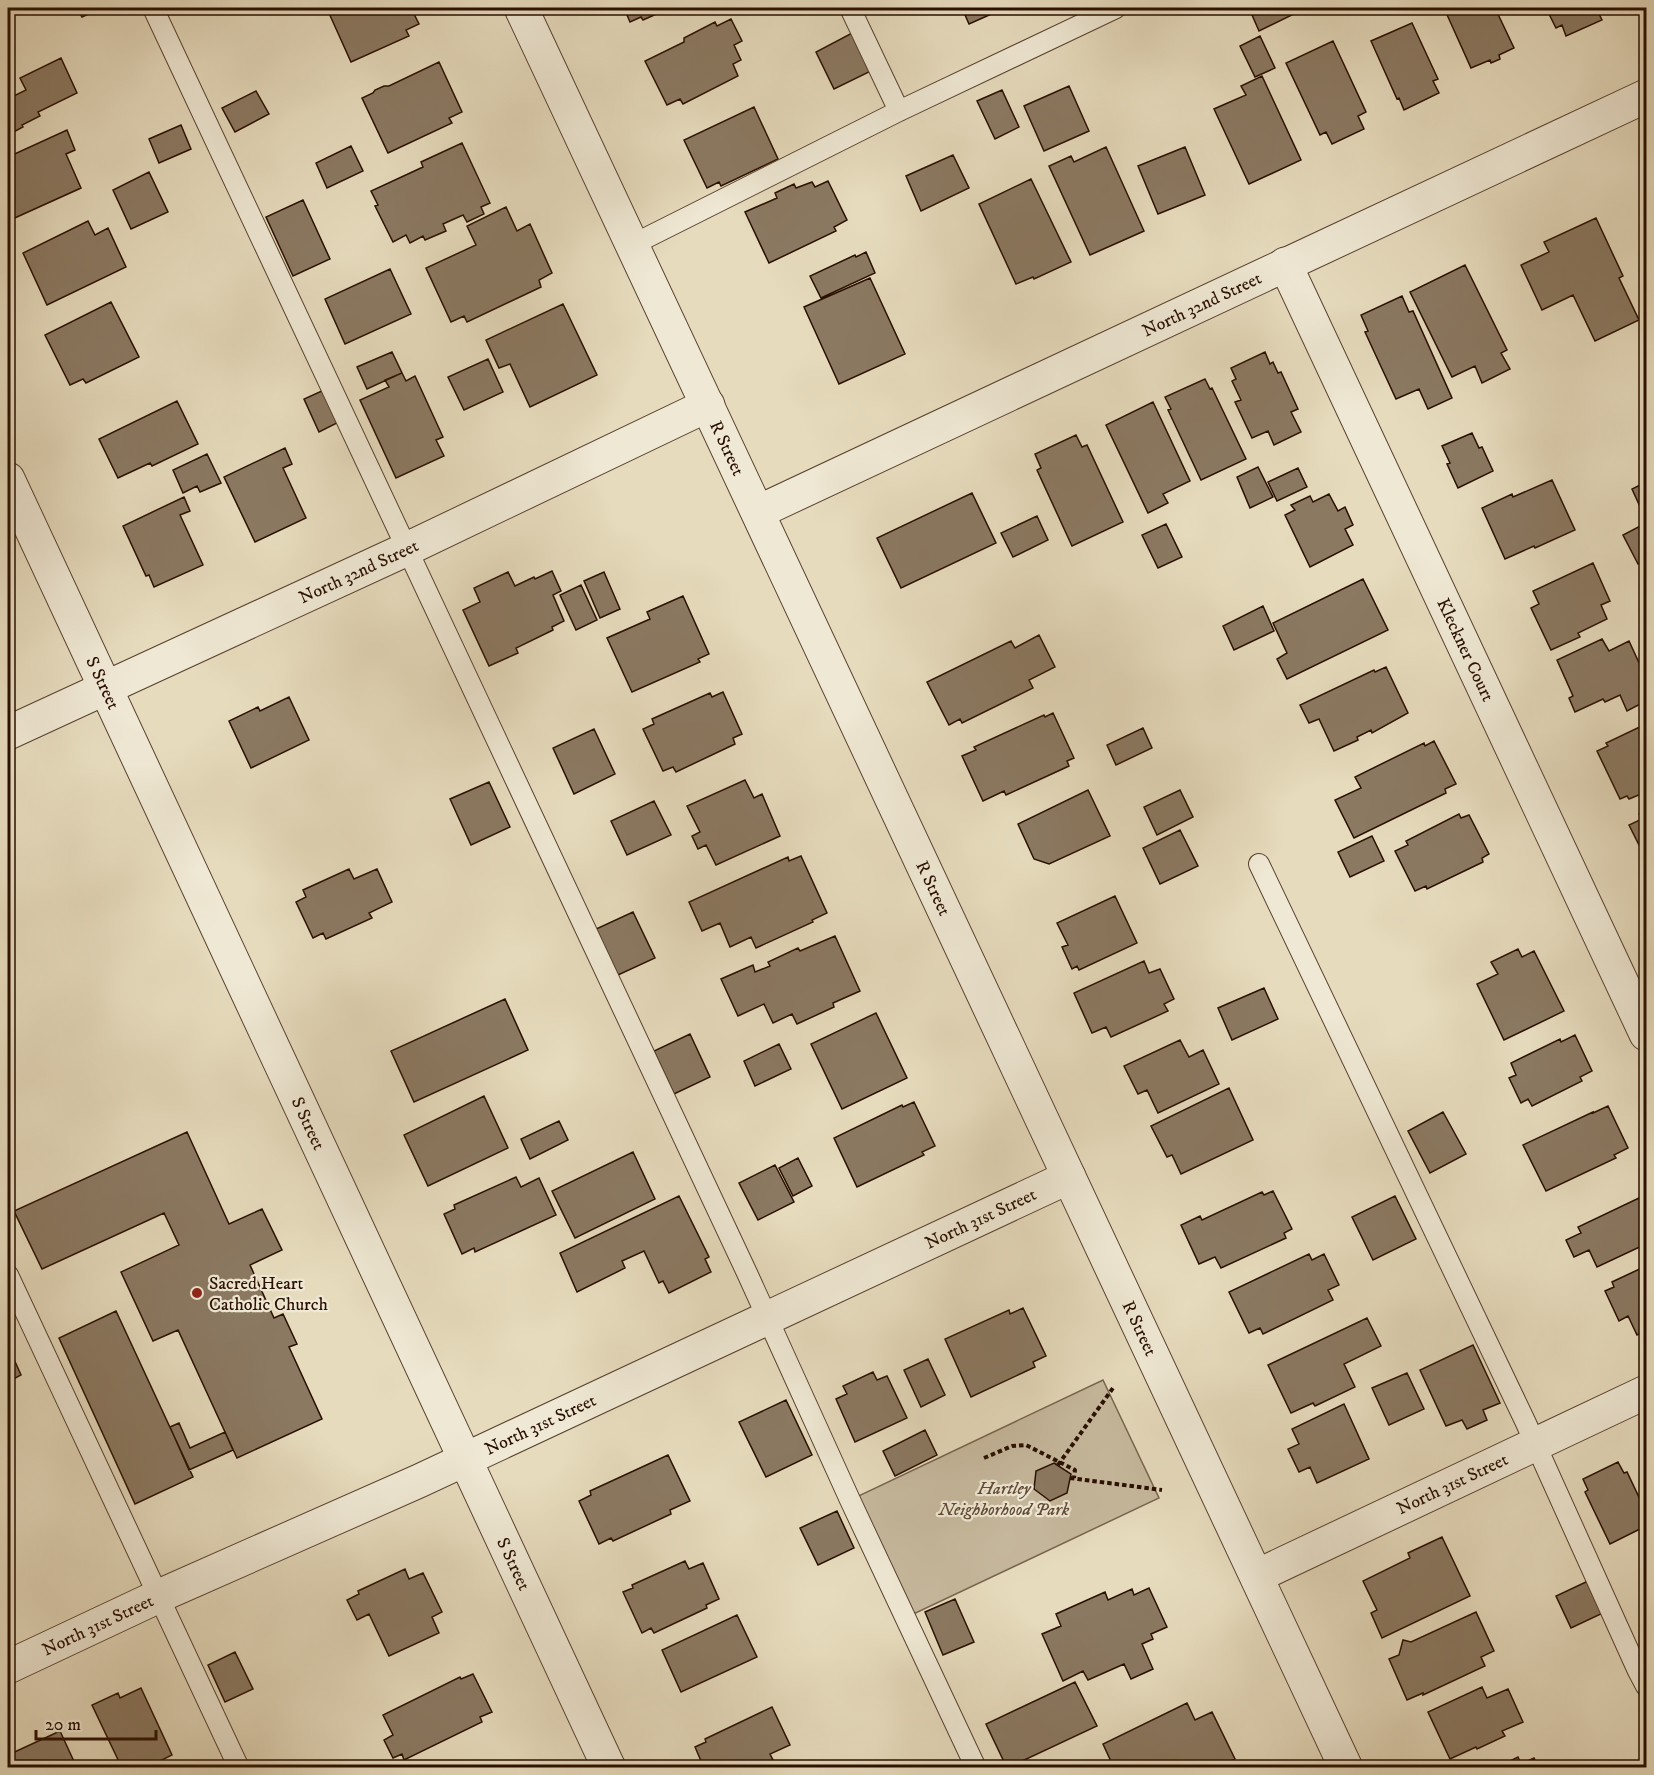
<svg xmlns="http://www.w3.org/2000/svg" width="1654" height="1775" viewBox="0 0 1654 1775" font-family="'IM FELL DW Pica',serif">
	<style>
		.green { fill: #c6b89d; stroke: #78644e; stroke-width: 1.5 }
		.building { fill: #8b7962; stroke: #290f00; stroke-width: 1.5 }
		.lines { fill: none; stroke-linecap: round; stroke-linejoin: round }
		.service-casing { stroke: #58422f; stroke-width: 22 }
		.minor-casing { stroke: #58422f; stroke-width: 35 }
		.path { stroke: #290f00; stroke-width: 4; stroke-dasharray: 4.5 3; stroke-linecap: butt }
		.service { stroke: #efe8d4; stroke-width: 20 }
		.minor { stroke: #efe8d4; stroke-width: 33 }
		.poi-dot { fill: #8f2418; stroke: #efe8d4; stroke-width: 2 }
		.labels { text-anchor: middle; stroke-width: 4.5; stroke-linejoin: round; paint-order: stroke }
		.street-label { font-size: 18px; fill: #290f00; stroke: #efe8d4 }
		.poi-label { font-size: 18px; fill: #290f00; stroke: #efe8d4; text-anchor: start }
		.park-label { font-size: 18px; font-style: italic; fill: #604a37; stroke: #efe8d4 }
	</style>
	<rect width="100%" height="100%" fill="#e6dbbd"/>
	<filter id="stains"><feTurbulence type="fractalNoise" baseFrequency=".00333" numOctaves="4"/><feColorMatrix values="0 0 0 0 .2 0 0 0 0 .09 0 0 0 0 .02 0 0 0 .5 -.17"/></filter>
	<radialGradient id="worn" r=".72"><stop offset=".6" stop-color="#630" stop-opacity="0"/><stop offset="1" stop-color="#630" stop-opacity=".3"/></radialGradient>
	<path class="green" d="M1103 1380 1159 1498 905 1618 850 1500Z"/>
	<path class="building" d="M77 8H102L82 17Z
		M335 8H411L419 24 406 30 409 36 351 62 328 11Z
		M624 8H670L643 20 641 17 630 22Z
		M962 8H1005L969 24Z
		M1249 8H1291L1294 14 1259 31Z
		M1444 8H1495L1514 48 1499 55 1500 59 1491 63 1490 60 1471 68Z
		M1546 8H1602L1597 10 1602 20 1566 36 1562 25 1556 28Z
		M731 19 742 41 734 45 741 60 733 64 738 76 683 104 680 99 667 105 645 61 684 42V38L715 22 717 26Z
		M1412 23 1438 79 1433 81 1439 93 1404 110 1399 98 1397 99 1371 41Z
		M854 32 873 70 834 89 816 52Z
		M1260 36 1275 68 1255 77 1240 46Z
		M1333 41 1366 112 1358 116 1364 129 1332 144 1326 132 1320 135 1286 63Z
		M61 58 77 93 38 112 40 116 22 125 23 127 8 135V92L10 98 26 90 20 78Z
		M439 62 462 112 449 118 452 123 388 153 362 98 373 93 375 90 384 86H389Z
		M1262 76 1301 160 1249 184 1214 109 1246 95 1241 86Z
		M1069 86 1089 131 1044 151 1024 106Z
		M1002 90 1019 127 995 139 977 101Z
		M256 91 269 114 235 132 222 108Z
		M754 107 778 159 721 186 719 182 707 188 684 140Z
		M181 125 191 149 159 163 149 139Z
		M67 130 75 150 66 154 81 188 8 221V157Z
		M462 143 490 203 481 207 484 214 467 222 463 215 443 224 446 231 425 240 423 236 410 243 406 235 393 242 375 206 378 205 371 191 423 167 421 162Z
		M351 146 363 171 327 188 316 163Z
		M1106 147 1144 231 1090 255 1049 166 1071 156 1074 162Z
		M1185 147 1205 195 1158 214 1138 166Z
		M953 155 969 188 921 211 906 176Z
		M149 172 168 212 131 229 113 190Z
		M1031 179 1071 262 1034 279 1033 277 1016 284 979 204Z
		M828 181 847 220 834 227 836 231 769 263 745 212 777 198 775 193 794 184 796 188 812 182 815 187Z
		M303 200 330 259 293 276 266 217Z
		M506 207 517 231 530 224 552 273 539 280 541 287 467 322 464 316 451 322 426 268 476 245 467 226Z
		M1596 218 1623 276 1619 278 1639 320 1595 341 1573 295 1542 310 1521 265 1549 252 1544 242Z
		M88 221 95 235 108 228 126 267 47 305 23 253Z
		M866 252 875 273 821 298 810 276 855 255 856 257Z
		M1465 265 1507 350 1501 353 1510 369 1482 383 1475 366 1452 377 1410 292Z
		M390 269 411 314 345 344 325 299Z
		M870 278 905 354 839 384 804 307Z
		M1402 296 1409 312 1413 311 1452 398 1428 409 1419 389 1396 399 1365 332 1368 331 1361 315Z
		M111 302 139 357 86 383 83 379 70 385 45 335Z
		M563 304 597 375 530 407 510 364 499 368 486 340Z
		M392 352 402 373 367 389 357 367Z
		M1265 352 1270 364 1273 362 1278 373 1281 372 1298 409 1291 412 1301 432 1274 445 1268 431 1252 438 1235 402 1241 400 1232 381 1236 379 1231 368Z
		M488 359 503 392 464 410 448 377Z
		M402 373 406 381 415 376 443 437 436 440 444 456 396 478 360 400 389 387 385 380Z
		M1205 379 1210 389 1212 388 1246 459 1201 480 1168 410 1171 409 1165 397Z
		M324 390 339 422 319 432 304 399Z
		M177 401 198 444 152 466 150 463 118 478 99 439Z
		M1153 402 1190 481 1163 494 1168 503 1148 513 1106 425Z
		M1472 433 1479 448 1482 447 1493 471 1458 488 1447 464 1450 463 1442 446Z
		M1076 435 1082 447 1087 445 1123 522 1072 546 1037 470 1041 468 1035 454Z
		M285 448 292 464 283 468 306 518 255 542 224 477Z
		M207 454 221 483 200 492 197 486 183 493 173 470Z
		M1258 467 1273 497 1250 508 1237 477Z
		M1298 468 1307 487 1277 501 1268 482Z
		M1552 480 1575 530 1535 548 1534 546 1505 559 1482 508 1512 494 1513 497Z
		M1646 482V509L1642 511 1632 489Z
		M972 493 996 543 901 588 877 538Z
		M1329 494 1338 511 1345 507 1353 525 1345 529 1353 545 1310 567 1285 515 1295 510 1291 505 1310 496 1313 502Z
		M184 497 190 511 180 515 203 565 154 587 149 575 146 576 123 526Z
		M1037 516 1048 540 1013 557 1001 533Z
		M1646 523V559L1638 564 1623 535Z
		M1166 524 1182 557 1158 568 1142 535Z
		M1593 563 1610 601 1601 605 1607 619 1578 633 1580 637 1551 650 1531 608 1539 604 1533 591Z
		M552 571 561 591 553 595 564 621 552 627 553 630 516 648 518 653 489 666 463 610 480 602 474 588 508 572 515 586 534 577 535 579Z
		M604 572 620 609 600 618 584 581Z
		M1363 579 1388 630 1287 679 1277 659 1287 653 1273 623Z
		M581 585 597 620 576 630 560 595Z
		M683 596 709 654 698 659 700 662 632 692 607 638 650 619 647 612Z
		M1263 606 1274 631 1234 650 1223 626Z
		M1039 635 1055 667 1029 680 1033 688 962 723 960 719 949 725 927 682 1011 641 1015 648Z
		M1602 639 1609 651 1629 641 1646 678V701L1627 711 1620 695 1605 702 1603 699 1575 712 1569 698 1573 696 1557 660Z
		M1386 667 1408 713 1372 733 1371 730 1357 737 1358 740 1334 751 1319 719 1309 723 1300 705 1374 670 1375 672Z
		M723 692 742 734 733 738 735 744 676 772 673 767 663 771 643 729 654 724 652 719 710 693 712 697Z
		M289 697 309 740 251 768 229 721 258 707 260 711Z
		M1053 713 1074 758 1067 761 1069 766 1006 795 1004 791 983 801 962 756 976 750 974 747 1044 715 1045 717Z
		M1646 724V792L1629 799 1627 796 1620 799 1597 751 1608 746 1606 743Z
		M1143 728 1152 748 1116 765 1107 745Z
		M594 729 615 774 574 794 553 748Z
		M1434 741 1456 784 1445 789 1446 793 1354 838 1335 800 1361 788 1355 777 1424 743 1425 746Z
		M745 780 754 798 762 794 780 836 716 865 706 845 698 849 692 836 700 832 687 806Z
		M489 782 510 827 471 845 450 799Z
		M1088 790 1110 836 1049 864 1034 859 1018 824Z
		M1180 790 1193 817 1157 835 1144 807Z
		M654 801 671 835 627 855 611 821Z
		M1646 811V857H1645L1629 825 1642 819 1639 814Z
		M1459 814 1461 818 1469 815 1489 854 1482 858 1483 862 1427 889 1426 886 1415 891 1395 851 1408 845 1406 841Z
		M1180 830 1198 866 1160 884 1143 848Z
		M1372 836 1384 861 1350 877 1338 852Z
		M801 856 827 913 812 920 813 922 756 948 751 937 730 947 720 923 702 931 689 902 788 857 789 861Z
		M349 869 354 879 377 869 392 902 369 913 372 918 326 939 323 933 313 938 296 902 306 897 303 890Z
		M1115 896 1137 943 1079 970 1077 966 1072 969 1062 947 1068 945 1057 923Z
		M633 912 655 958 618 975 596 929Z
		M835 936 860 991 833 1003 834 1007 797 1024 792 1014 773 1023 764 1004 738 1016 721 979 753 965 755 972 770 966 768 962 798 948 800 951Z
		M1518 949 1522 957 1534 951 1564 1011 1504 1040 1477 984 1498 974 1491 962Z
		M1144 961 1149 973 1160 969 1174 999 1164 1004 1168 1011 1111 1037 1106 1027 1092 1033 1074 993Z
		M1264 988 1278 1019 1232 1040 1218 1008Z
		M505 999 528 1050 414 1102 391 1051Z
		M876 1013 907 1078 842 1109 811 1044Z
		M690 1034 710 1077 674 1094 654 1051Z
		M1575 1035 1592 1071 1580 1077 1582 1081 1532 1106 1528 1099 1521 1103 1509 1078 1516 1075 1511 1063 1560 1039 1561 1042Z
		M1180 1040 1189 1057 1203 1050 1219 1084 1158 1113 1147 1090 1138 1094 1124 1066Z
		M779 1044 791 1069 755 1086 744 1061Z
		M1229 1088 1253 1140 1181 1174 1172 1155 1167 1157 1151 1126Z
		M484 1096 508 1148 428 1186 404 1135Z
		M914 1102 935 1146 922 1152 924 1155 857 1187 834 1138 902 1105 903 1107Z
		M1608 1106 1628 1148 1614 1155 1616 1158 1546 1191 1523 1145 1593 1112V1113Z
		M1443 1112 1466 1154 1430 1173 1408 1131Z
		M559 1121 568 1140 530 1159 521 1139Z
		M187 1132 229 1224 262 1209 282 1250 250 1265 274 1318 283 1314 297 1344 289 1347 322 1419 237 1458 178 1330 153 1341 121 1272 179 1245 164 1213 42 1269 14 1211Z
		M633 1152 655 1199 575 1238 552 1191Z
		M798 1158 812 1186 793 1196 779 1168Z
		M775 1165 794 1202 758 1220 739 1183Z
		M516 1177 521 1187 539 1178 556 1215 475 1252 474 1248 462 1254 444 1214 455 1209 454 1205Z
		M1273 1191 1292 1229 1284 1233 1286 1238 1221 1268 1215 1257 1199 1264 1181 1225 1200 1216 1202 1220 1262 1192 1264 1195Z
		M679 1196 709 1257 705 1259 711 1272 669 1293 663 1281 659 1283 644 1251 622 1261 625 1268 577 1292 560 1253Z
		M1395 1196 1416 1239 1373 1260 1352 1217Z
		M1639 1198 1641 1201 1646 1199V1244L1597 1267 1589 1250 1574 1257 1566 1240 1581 1233 1578 1227Z
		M1309 1254 1312 1260 1324 1254 1339 1285 1328 1290 1333 1300 1263 1334 1260 1328 1249 1333 1229 1292Z
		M1646 1266V1330L1637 1335 1628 1316 1619 1321 1605 1291 1614 1287 1612 1282Z
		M1023 1308 1046 1356 1033 1362 1035 1367 971 1397 945 1339 1009 1310 1010 1314Z
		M116 1311 193 1477 135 1504 59 1338Z
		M1367 1318 1381 1346 1344 1364 1355 1387 1315 1406 1313 1403 1291 1413 1268 1365Z
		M1473 1345 1500 1403 1483 1410 1487 1420 1467 1429 1462 1420 1446 1426 1420 1370Z
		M8 1346 21 1375 8 1382Z
		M928 1359 945 1395 921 1407 904 1370Z
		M873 1372 877 1380 887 1376 907 1418 855 1442 836 1399 847 1394 843 1386Z
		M1407 1373 1424 1409 1389 1425 1372 1388Z
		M786 1400 812 1455 766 1477 739 1422Z
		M1344 1404 1369 1459 1317 1483 1310 1467 1299 1472 1288 1449 1299 1444 1292 1429Z
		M179 1423 190 1448 225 1432 233 1450 189 1470 170 1427Z
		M925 1430 937 1455 895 1476 883 1451Z
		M668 1455 690 1501 670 1510 671 1514 613 1541 611 1538 599 1544 579 1501 591 1495 590 1491Z
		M1618 1462 1624 1473 1627 1472 1646 1512V1526L1610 1544 1585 1492 1588 1490 1583 1479Z
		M1054 1463 1071 1474 1067 1493 1050 1501 1034 1489 1036 1471Z
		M837 1511 854 1548 818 1565 800 1528Z
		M1442 1537 1470 1596 1382 1638 1371 1613 1377 1610 1363 1581 1410 1558 1408 1553Z
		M685 1561 689 1569 703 1563 719 1599 706 1605 707 1608 654 1633 651 1628 642 1633 623 1592 633 1588 632 1585Z
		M405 1569 409 1579 423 1573 442 1612 432 1617 439 1633 389 1656 369 1614 357 1620 347 1600 359 1594 358 1591Z
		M1588 1581 1603 1613 1571 1628 1556 1596Z
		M1149 1588 1167 1627 1151 1634 1153 1639 1142 1644 1153 1669 1131 1679 1124 1664 1088 1680 1083 1671 1063 1681 1042 1634 1061 1626 1056 1614 1105 1592 1108 1600 1132 1589 1134 1595Z
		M955 1599 974 1642 943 1655 925 1612Z
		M1476 1612 1494 1651 1481 1657 1485 1666 1423 1695V1693L1407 1700 1389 1659 1399 1655 1403 1640 1411 1642Z
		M737 1615 757 1657 681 1692 662 1650Z
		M235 1652 253 1689 225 1702 208 1665Z
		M473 1674 492 1712 480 1717 482 1722 404 1760 402 1754 393 1758 384 1740 393 1735 383 1715 460 1677 461 1679Z
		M1075 1682 1097 1726 1007 1768 986 1724Z
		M1482 1687 1487 1698 1508 1689 1523 1722 1502 1731 1505 1736 1477 1749 1476 1747 1450 1759 1428 1712Z
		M141 1688 172 1755 146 1768H122L92 1705 118 1693 120 1698Z
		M1187 1703 1195 1720 1212 1712 1235 1759 1217 1768H1114L1103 1744Z
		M772 1707 790 1745 770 1754 774 1762 762 1768H704L695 1747 706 1742 705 1739Z
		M60 1731 77 1768H8V1755Z
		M1518 1757 1521 1764 1534 1758 1539 1768H1496Z"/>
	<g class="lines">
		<g class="service-casing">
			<path id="service" d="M153 8 747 1273 850 1500 976 1768
				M850 8 899 111
				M632 245 899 111 1116 8
				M1259 864 1525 1421 1637 1669 1646 1686
				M8 1275 239 1768"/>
		</g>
		<g class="minor-casing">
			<g id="minor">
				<path id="s1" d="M521 8 1346 1768"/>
				<path id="s2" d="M1285 264 1646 1034"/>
				<path id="s3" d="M8 479 609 1768"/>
				<path id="s4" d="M758 512 1646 96"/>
				<path id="s5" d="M8 733 407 549 708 405"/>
				<path id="s6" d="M1257 1576 1646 1392"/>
				<path id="s7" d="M8 1667 159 1596 419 1481 1069 1177"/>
			</g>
		</g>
		<path class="path" d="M984 1458 1012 1446 1026 1445 1075 1470 1074 1478
			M1058 1465 1113 1388
			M1070 1478 1162 1490"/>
		<use href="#service" class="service"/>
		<use href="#minor" class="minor"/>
	</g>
	<circle class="poi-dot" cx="197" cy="1293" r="6"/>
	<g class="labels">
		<g class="street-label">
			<text dy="6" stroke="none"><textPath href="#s4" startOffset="490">North 32nd Street</textPath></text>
			<text dy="6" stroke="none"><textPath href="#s1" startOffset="486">R Street</textPath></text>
			<text dy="6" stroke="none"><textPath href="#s5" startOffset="386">North 32nd Street</textPath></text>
			<text dy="6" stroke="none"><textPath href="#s2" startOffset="426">Kleckner Court</textPath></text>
			<text dy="6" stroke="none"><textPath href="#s3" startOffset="225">S Street</textPath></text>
			<text dy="6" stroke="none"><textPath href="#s1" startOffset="972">R Street</textPath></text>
			<text dy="6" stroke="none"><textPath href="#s3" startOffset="711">S Street</textPath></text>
			<text dy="6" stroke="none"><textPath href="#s7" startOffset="1071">North 31st Street</textPath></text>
			<text dy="6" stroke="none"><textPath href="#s1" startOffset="1458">R Street</textPath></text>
			<text dy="6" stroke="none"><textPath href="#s7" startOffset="585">North 31st Street</textPath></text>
			<text dy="6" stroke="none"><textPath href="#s6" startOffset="216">North 31st Street</textPath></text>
			<text dy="6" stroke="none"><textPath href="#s3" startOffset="1197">S Street</textPath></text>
			<text dy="6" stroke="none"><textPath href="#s7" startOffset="99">North 31st Street</textPath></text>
		</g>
		<g class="poi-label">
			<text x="209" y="1289">Sacred Heart<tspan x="209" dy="21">Catholic Church</tspan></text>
		</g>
		<g class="park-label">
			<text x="1004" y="1494">Hartley<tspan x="1004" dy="21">Neighborhood Park</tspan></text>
		</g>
	</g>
	<rect width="1654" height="1775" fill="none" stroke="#e6dbbd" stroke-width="30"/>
	<rect x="9" y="9" width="1636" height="1757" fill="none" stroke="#290f00" stroke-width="3"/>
	<rect x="15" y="15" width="1624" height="1745" fill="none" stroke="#290f00" stroke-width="1.5"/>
	<path d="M36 1730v9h120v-9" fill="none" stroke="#290f00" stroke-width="3"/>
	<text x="45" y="1730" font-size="18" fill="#290f00" stroke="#efe8d4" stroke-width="4.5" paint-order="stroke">20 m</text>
	<rect width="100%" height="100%" filter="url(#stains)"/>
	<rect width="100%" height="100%" fill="url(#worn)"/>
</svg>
